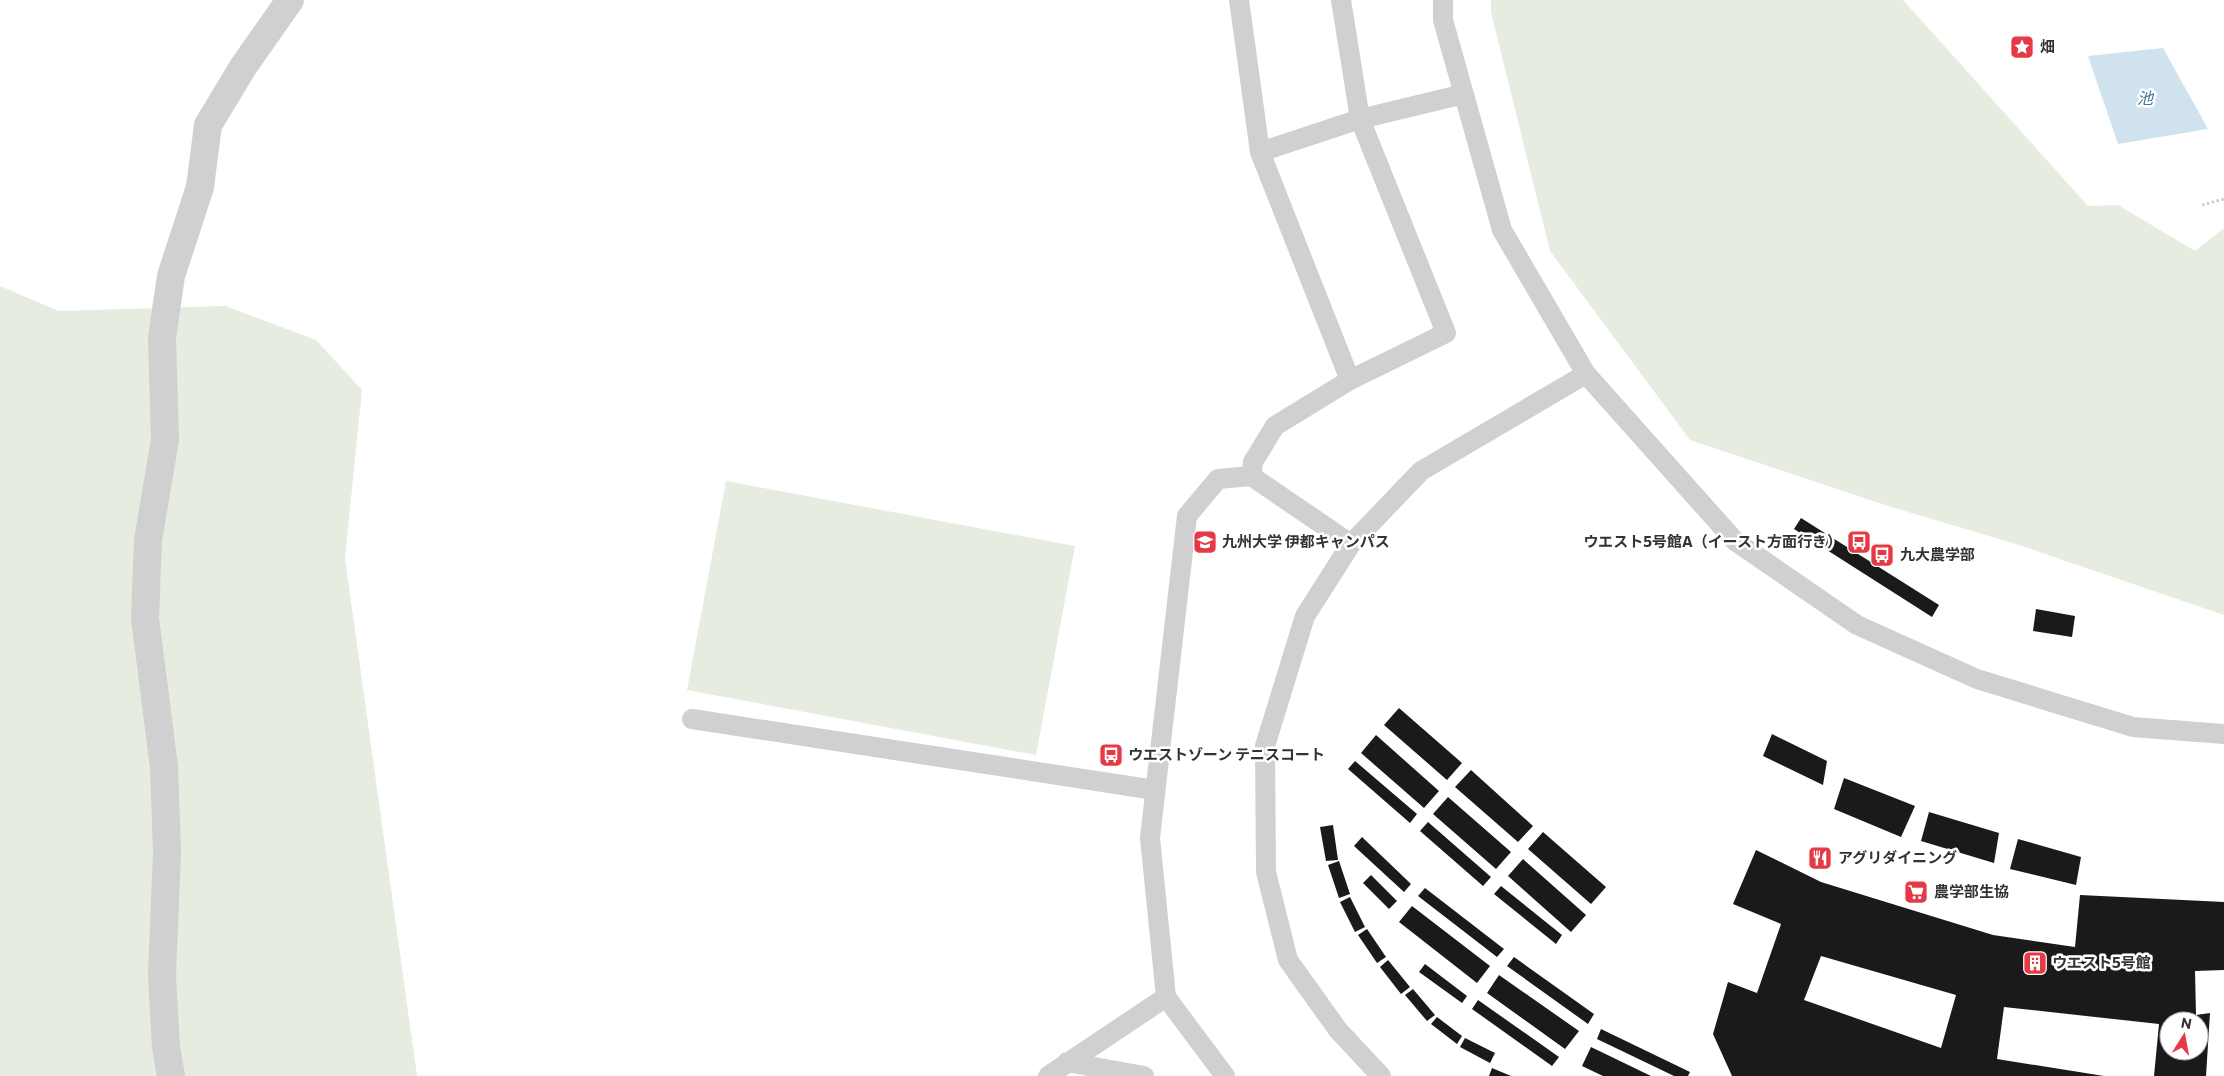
<svg xmlns="http://www.w3.org/2000/svg" width="2224" height="1076" viewBox="0 0 2224 1076" font-family="Commissioner,'Noto Sans JP',sans-serif">
	<style>
		.green { fill: #e6ecdf }
		.water { fill: #cfe2ee }
		.building { fill: #1a1a1a; fill-rule: evenodd }
		.lines { fill: none; stroke-linecap: round; stroke-linejoin: round }
		.path { stroke: #cdcdcd; stroke-width: 3; stroke-dasharray: 2.5 2.5; stroke-linecap: butt }
		.service { stroke: #d0d0d0; stroke-width: 20 }
		.minor { stroke: #d0d0d0; stroke-width: 28 }
		.labels { text-anchor: middle; stroke-width: 5; stroke-linejoin: round; paint-order: stroke }
		.poi-label { font-size: 15px; font-weight: bold; fill: #333; stroke: #fff; text-anchor: start }
		.water-label { font-size: 16px; font-style: italic; fill: #3f7597; stroke: #fff }
	</style>
	<rect width="100%" height="100%" fill="#fff"/>
	<path class="green" d="M1491 0H1903L2088 206 2118 205 2195 251 2224 228V615L2019 545 1888 506 1690 440 1550 251 1491 12Z
		M0 286 59 311 225 306 316 340 362 390 345 558 417 1076H0Z
		M726 481 1075 546 1036 755 687 690Z"/>
	<path class="water" d="M2163 48 2208 129 2118 144 2088 56Z"/>
	<path class="building" d="M1801 518 1939 605 1932 617 1794 529Z
		M2036 609 2075 616 2072 637 2033 631Z
		M1399 708 1462 763 1447 780 1384 725Z
		M1772 734 1827 761 1823 785 1763 756Z
		M1376 735 1439 791 1424 808 1361 753Z
		M1355 761 1417 814 1410 823 1348 769Z
		M1471 770 1533 826 1518 842 1455 787Z
		M1844 778 1915 806 1901 837 1834 809Z
		M1448 797 1511 852 1496 869 1433 814Z
		M1929 812 1999 833 1994 863 1921 841Z
		M1428 822 1491 877 1483 886 1420 831Z
		M1333 825 1338 860 1326 861 1320 827Z
		M1543 832 1606 887 1591 904 1528 849Z
		M1362 837 1411 884 1404 892 1354 846Z
		M2018 839 2081 857 2076 885 2010 869Z
		M1756 850 1821 882 1993 935 2075 947 2080 895 2224 902V970L2195 971 2196 1015 2210 1013 2206 1076H2154L2159 1024 2004 1007 1997 1059 2104 1076H1732L1713 1034 1728 982 1757 993 1781 924 1733 904ZM1821 956 1956 995 1941 1048 1804 1000ZM2169 1021H2199V1051H2169Z
		M1523 859 1586 915 1571 932 1508 876Z
		M1339 861 1350 894 1339 898 1328 865Z
		M1371 875 1397 901 1389 909 1363 883Z
		M1501 886 1562 935 1556 944 1494 894Z
		M1425 888 1504 949 1497 957 1418 896Z
		M1350 897 1365 927 1355 932 1340 902Z
		M1412 906 1490 966 1477 983 1399 922Z
		M1367 929 1386 957 1377 963 1358 935Z
		M1514 957 1594 1014 1588 1024 1507 966Z
		M1388 960 1410 987 1401 994 1380 967Z
		M1425 964 1467 996 1462 1003 1419 972Z
		M1499 975 1579 1031 1565 1049 1487 993Z
		M1413 989 1435 1015 1427 1021 1405 995Z
		M1478 1000 1559 1057 1552 1066 1472 1009Z
		M1437 1017 1462 1036 1457 1044 1431 1024Z
		M1601 1029 1690 1072 1688 1076H1674L1597 1039Z
		M1465 1038 1495 1053 1490 1063 1460 1047Z
		M1591 1047 1651 1076H1603L1582 1066Z
		M1492 1068 1511 1076H1489Z"/>
	<g class="lines">
		<path class="path" d="M2202 205 2224 199"/>
		<path class="service" d="M1239 0 1260 152 1350 380 1446 333 1360 119 1341 0
			M1443 0V20L1502 230 1586 374 1735 541 1857 625 1977 679 2133 727 2224 734
			M1260 152 1360 119 1464 94
			M1251 476 1253 462 1275 426 1350 380
			M692 719 1155 790
			M1067 1062 1144 1076
			M1048 1076 1166 997
			M1225 1076 1166 997 1150 838 1187 516 1218 479 1251 476 1351 544
			M1381 1076 1338 1030 1288 960 1266 872 1265 746 1305 616 1351 544 1421 471 1586 374"/>
		<path class="minor" d="M171 1076 166 1047 162 976 167 852 164 767 145 618 148 540 165 440 162 338 171 276 200 187 208 125 243 67 290 0"/>
	</g>
	<defs>
		<g id="sight-square" transform="scale(1.25)"><rect x="-9" y="-9" width="18" height="18" rx="4" fill="#e63946" stroke="#fff"/><path d="M0-6L1.8-2.2L6-1.7L2.9 1.2L3.7 5.4L0 3.3L-3.7 5.4L-2.9 1.2L-6-1.7L-1.8-2.2Z" fill="#fff"/></g>
		<g id="university-square" transform="scale(1.25)"><rect x="-9" y="-9" width="18" height="18" rx="4" fill="#e63946" stroke="#fff"/><path d="M0-5L7-2L0 1L-7-2ZM-4 1L0 2.5L4 1V4Q0 6-4 4Z" fill="#fff"/></g>
		<g id="bus-square" transform="scale(1.25)"><rect x="-9" y="-9" width="18" height="18" rx="4" fill="#e63946" stroke="#fff"/><path d="M-5-6H5V4H4V6H2V4H-2V6H-4V4H-5ZM-3.5-4V0h7V-4ZM-3.5 1.2v1.5H-2V1.2ZM2 1.2v1.5H3.5V1.2Z" fill="#fff"/></g>
		<g id="restaurant-square" transform="scale(1.25)"><rect x="-9" y="-9" width="18" height="18" rx="4" fill="#e63946" stroke="#fff"/><path d="M-5-6h1v4h1v-4h1v4h1v-4h1v5L-1.5 .5V6h-2V.5L-5-1ZM5-6V6H3V1.5H1.5Q1.5-4 5-6Z" fill="#fff"/></g>
		<g id="supermarket-square" transform="scale(1.25)"><rect x="-9" y="-9" width="18" height="18" rx="4" fill="#e63946" stroke="#fff"/><path d="M-6-5.5h2.5l.6 2H6L4.5 2H-2.5L-4.4-4H-6ZM-1.5 3.2a1.3 1.3 0 1 0 .1 0ZM3 3.2a1.3 1.3 0 1 0 .1 0Z" fill="#fff"/></g>
		<g id="building-square" transform="scale(1.25)"><rect x="-9" y="-9" width="18" height="18" rx="4" fill="#e63946" stroke="#fff"/><path d="M-4-6H4V6H1V3H-1V6H-4ZM-2.5-4.3h1.7v1.8h-1.7ZM.8-4.3h1.7v1.8H.8ZM-2.5-1h1.7V.8h-1.7ZM.8-1h1.7V.8H.8Z" fill="#fff"/></g>
	</defs>
	<g fill-rule="evenodd">
		<use href="#sight-square" x="2022" y="47"/>
		<use href="#university-square" x="1205" y="542"/>
		<use href="#bus-square" x="1859" y="542"/>
		<use href="#bus-square" x="1882" y="555"/>
		<use href="#bus-square" x="1111" y="755"/>
		<use href="#restaurant-square" x="1820" y="858"/>
		<use href="#supermarket-square" x="1916" y="892"/>
		<use href="#building-square" x="2035" y="963"/>
	</g>
	<g class="labels">
		<g class="poi-label">
			<text x="2040" y="52">畑</text>
			<text x="1222" y="547">九州大学 伊都キャンパス</text>
			<text x="1842" y="547" text-anchor="end">ウエスト5号館A（イースト方面行き）</text>
			<text x="1900" y="560">九大農学部</text>
			<text x="1128" y="760">ウエストゾーン テニスコート</text>
			<text x="1838" y="863">アグリダイニング</text>
			<text x="1934" y="897">農学部生協</text>
			<text x="2052" y="968">ウエスト5号館</text>
		</g>
		<g class="water-label">
			<text x="2145" y="104">池</text>
		</g>
	</g>
	<g transform="translate(2184 1036) rotate(11)"><circle r="24" fill="#ffffff" stroke="#adadad"/>
	<path d="M0-4L9 19L0 12L-9 19Z" fill="#e63946"/>
	<text y="-8" font-size="14" font-weight="bold" text-anchor="middle" fill="#333333">N</text>
	</g>
</svg>
